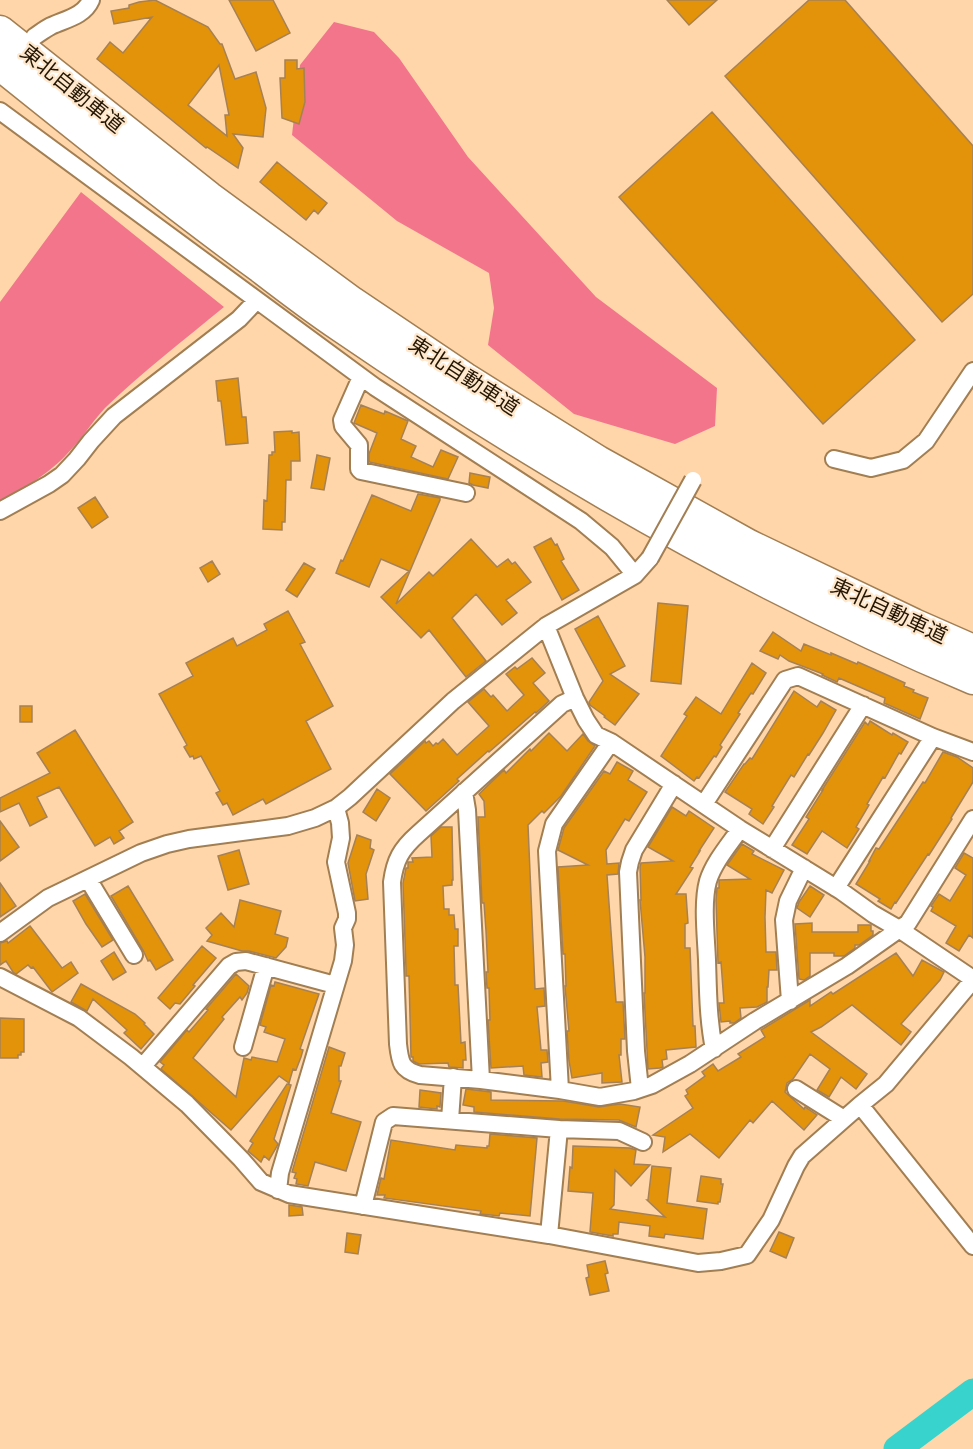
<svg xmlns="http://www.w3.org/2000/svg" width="973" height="1449" viewBox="0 0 973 1449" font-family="'PT Sans','Noto Sans JP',sans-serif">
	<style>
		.forest { fill: #f3758c }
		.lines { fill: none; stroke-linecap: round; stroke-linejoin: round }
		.river { stroke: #38d3cc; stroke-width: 27 }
		.building { fill: #e39309; stroke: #a68156; stroke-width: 1.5; fill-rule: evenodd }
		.street-casing { stroke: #a27e53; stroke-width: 20 }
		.highway-casing { stroke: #a27e53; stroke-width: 33 }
		.street { stroke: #fff; stroke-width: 16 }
		.highway { stroke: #fff; stroke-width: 30 }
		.street-bridge-casing { stroke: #a27e53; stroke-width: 20; stroke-linecap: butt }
		.street-bridge { stroke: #fff; stroke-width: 16 }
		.labels { text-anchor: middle; stroke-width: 4.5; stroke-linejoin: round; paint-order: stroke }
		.street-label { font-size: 21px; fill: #241605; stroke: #ffe7cc }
	</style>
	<rect width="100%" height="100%" fill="#fed6a9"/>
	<path class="forest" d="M334 22 374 32 399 58 468 157 596 297 717 388 715 426 675 444 574 414 488 345 494 308 489 273 397 221 292 135 300 65Z
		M81 192 224 307C184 340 142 372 105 408 91 423 81 440 67 454 52 471 21 491 0 501V302Z"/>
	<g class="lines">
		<path class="river" d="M897 1449 973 1392"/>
	</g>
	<path class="building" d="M155 0 208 27 220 44H222L235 79 256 72 266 108 263 137 233 134 243 148 238 168 207 147 206 148 97 59 110 42 123 53 152 17 114 24 111 11 129 8V5L139 2ZM219 65 229 115H225L227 136 188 105Z
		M229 0H273L290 33 256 51Z
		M667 0H717L689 25Z
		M809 0H845L973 146V294L942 322 725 76Z
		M285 60H297V69L304 68 305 102 299 124 282 118 280 78H285Z
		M712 112 915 340 823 424 619 197Z
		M277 162 327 203 318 214 314 210 306 220 260 182Z
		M238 378 242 417H246L248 443 226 445 221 401H218L216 381Z
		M361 405 384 414 385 411 408 421 401 439 416 446 411 457 433 467 441 450 458 457 448 479 369 462V454L377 433 354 423Z
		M292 431V433L299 432 300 461H291V480H286L285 522H282V530L263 529 264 500 267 501 269 455H272V452H275L274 432Z
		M317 455 330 458 324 490 311 488Z
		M470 473 490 477 488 488 473 485 469 483Z
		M418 494 440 498V500L396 604 429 572 433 576 471 539 497 567 508 559 512 564 515 562 531 582 506 600 517 613 502 625 476 594 452 618 486 661 466 677 429 630 421 638 381 597 409 571 381 559 369 587 336 573 341 560 343 561 372 495 411 511Z
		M95 497 108 517 92 528 78 508Z
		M551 538 555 545 557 544 564 559 561 561 579 590 562 600 534 547Z
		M212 561 220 574 208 582 200 568Z
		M304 563 315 569 297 597 286 590Z
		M658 603 688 606 681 684 651 681Z
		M288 611 305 642 300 644 333 706 306 721 331 769 266 804 263 799 233 815 227 803 223 805 216 793 220 791 201 756 194 759 193 756 190 757 184 747 187 745 159 694 193 676 186 663 233 638 237 646 267 630 264 624Z
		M598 616 625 666 610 674 639 694 615 725 604 717 605 716 590 705 589 702 603 681 575 629Z
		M773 632 801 651 804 644 831 655V653L857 664 858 662 905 683 904 686 914 690 913 692 928 698 920 719 884 703 885 698 839 678 837 682 822 675 823 674 789 661 780 655 778 659 760 651Z
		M532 658 545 673 533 683 549 701 536 713 535 712 489 752 488 751 457 779 459 781 426 811 390 774 425 741 426 743 429 741 433 746 436 743 438 744 443 739 457 755 489 726 468 702 484 689 491 697 493 695 507 711 524 695 506 674 515 667 517 669Z
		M752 663 766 673 753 694 751 693 738 713 740 714 720 745 722 747 716 757 714 756 699 778 697 777 694 781 661 756 687 716 684 714 696 697 721 714Z
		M794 691 817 707 821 701 836 710 823 733 809 755 808 754 794 777 791 775 772 806 774 807 763 824 749 814 752 809 725 792 744 764H745L750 758 752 759Z
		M20 706H32V722H20Z
		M870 721 892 735 893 733 908 742 901 754 899 753 885 778 883 777 867 804 869 805 856 827 859 829 847 848 822 831 807 854 792 845 809 819 806 817 823 790H822L865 722 868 725Z
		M75 730 133 822 119 831 124 838 114 844 110 837 95 846 59 787 37 797 47 817 30 826 19 803 0 812V798L50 773 37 753Z
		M549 733 567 751 583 734 588 741 595 746 561 796 544 813 542 811 528 825 535 989 544 988 545 1006 537 1007 541 1050H547L548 1062 541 1063 542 1077 524 1075 523 1066 491 1068 488 1020H490L489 988H487L486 972H488L486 931 484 903H482L478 817H485L484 801 479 794 504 770 506 773 530 749 531 751Z
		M943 752 957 757 973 768V782L951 818 952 819 929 855 928 854 896 903 895 902 891 909 878 901 880 899 856 884 870 861H869L876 848 879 849 923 782 925 783Z
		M617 762 633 771 628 780 647 792 629 821 625 819 606 850 607 864 619 863 618 874 607 875 616 1002H623L625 1039H621V1055H619L622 1082 602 1083V1073L572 1078 569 1061 567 1031H569L565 986H566L565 954H563L558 867 588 865 558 850 564 828 604 771 610 774Z
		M377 789 390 798 376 821 363 812Z
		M672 807 686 816 689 811 714 828 699 851H700L690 867 693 868 676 894H686L688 923 685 924V948H690L693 1026H695L696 1047 666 1050 667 1059 662 1060 663 1067 660 1068 648 1069 644 993H645V957L640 900H641L640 867 641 863 673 861 648 847Z
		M0 821 19 847 0 861Z
		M441 827H452L453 880H452V885L443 886 444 909H449V915H454L455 929H458V946H454L455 985H458L461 1043 465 1042 466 1060H463V1068L449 1067 448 1063 419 1064 413 1061V1057H411L409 976H406V969L403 883 406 868H408V862H413L412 858 432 857 431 836Z
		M357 835 371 840 370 848 374 850 366 874 368 899 355 901 348 863Z
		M742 844 754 851 752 854 784 870 772 893 766 890 765 917 766 952H776L777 970H769L768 987H767V1002L757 1007 740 1008 741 1018 734 1023H730V1021L721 1022 719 1003H724L721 962 718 963 716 900 717 888H719V880L750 879 727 865Z
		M239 850 249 884 228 890 218 856Z
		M964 853 973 858V938L969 935 959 951 946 943 956 926 931 911 933 907 931 906 939 894 950 901 966 875 955 868Z
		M0 883 16 906 0 917Z
		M128 886 173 960 156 970 150 960 148 961 143 950 111 896Z
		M810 886 824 895 810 917 797 908 799 902Z
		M85 894 113 940 102 947 86 924 73 901Z
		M240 900 281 911 275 934 288 938 286 947 276 958 249 951H242L207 941 212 935 206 928 221 913 234 927Z
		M812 923V932H858V925H871V931H873V935L859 945H855V948L844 956H834V953H810V976L804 980 799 979 795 924Z
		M30 926 62 968 71 962 78 973 52 992 33 967 31 968 28 965 16 974 13 972 6 961 0 965V943L7 941 8 943Z
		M202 946 216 958 193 985 195 986 180 1004 175 1003 170 1009 158 998Z
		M114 952 126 972 113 980 101 961Z
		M896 953 913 976 922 960 944 972 940 980 901 1024 911 1032 901 1045 852 1005 821 1027 811 1032 867 1074 856 1089 841 1077 829 1097 817 1090 830 1069 810 1054 793 1079 787 1083 785 1092 804 1109 805 1107 817 1115 804 1130 772 1101 753 1123 750 1120 719 1158 690 1134 663 1152 665 1137 653 1135 693 1108 685 1096 688 1094 686 1090 705 1076 702 1072 713 1064 718 1071 741 1057 738 1054 765 1037 761 1030 810 1000V1006L831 992 833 994Z
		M236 974 249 986 247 993 242 1000 240 997 222 1017 224 1019 193 1058 236 1097 244 1058 251 1060 252 1057 277 1062 285 1039 264 1032 266 1027 260 1025 271 985 274 986 275 982 319 994 300 1049 303 1050 301 1057 296 1070 293 1069 289 1083 279 1076 231 1130 161 1069 164 1065 160 1062 187 1030 189 1032 208 1010 206 1009Z
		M81 984 135 1014 145 1023 144 1024 154 1034 141 1049 124 1033 127 1030 93 999 87 1011 71 1002Z
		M0 1018 24 1019V1052H21V1055H18V1058H0Z
		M329 1047 345 1053 341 1066H339V1081H341L331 1113 361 1122 346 1171 315 1162 308 1186 296 1184 297 1179 294 1178 296 1173 292 1172Z
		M287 1084 291 1085 274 1139 278 1144 276 1148 269 1160 264 1156 261 1162 248 1151 253 1143 250 1141Z
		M466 1089 491 1092V1100L563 1101 599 1107 620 1104 640 1107 636 1127 619 1120 560 1119 474 1112V1107L463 1105Z
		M420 1090 441 1093 440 1107 437 1106V1109L419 1107Z
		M490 1134 537 1138 530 1216 500 1213 499 1216 491 1215 480 1214 481 1211 384 1198 385 1195H377L381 1178 384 1179 391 1140 455 1150 456 1145 487 1148V1146H489Z
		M573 1146 630 1148 636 1150 634 1164 650 1165 631 1186 615 1170 614 1205 610 1209 665 1217 647 1200H648L652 1166 671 1168 667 1203 707 1209 703 1239 665 1234 664 1238 649 1236 650 1226 619 1222 618 1234H613V1236L590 1232 593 1193 568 1191 570 1167 572 1168Z
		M701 1176 721 1179V1184H723L720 1202H718V1204L697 1201Z
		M289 1205 302 1207 303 1215 289 1216Z
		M779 1232 794 1238 786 1258 770 1251Z
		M347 1233 361 1235 358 1254 345 1252Z
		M605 1261 608 1273 605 1274 609 1291 590 1295 586 1278 589 1277 587 1265Z"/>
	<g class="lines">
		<g class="street-casing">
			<path id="street" d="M34 37C40 33 45 29 51 26 66 19 84 16 91 0
				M0 111 375 387 581 521 612 547 635 575
				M361 377 342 420 343 426 359 445V469L361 471 466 493
				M834 459 871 468 903 460 926 441 973 371
				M0 511 49 484 62 475 77 459 91 441 114 416 239 319 257 300
				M546 626 575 698 586 720 596 735 611 742 740 829 841 891 873 914 899 929 973 979
				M575 698 562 704 418 834C401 849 395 860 392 882L398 1044C400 1062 401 1070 420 1075L481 1080 560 1090 600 1097 634 1091 652 1085 690 1064 755 1021 847 966 908 923 973 819
				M464 792 467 810 481 1080
				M704 804 785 680 798 676 933 737 973 752
				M772 849 863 705
				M88 879 134 955
				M836 888 933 737
				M0 933 48 898 141 853 167 844 189 839 288 826 315 818 336 808 350 797 453 701 546 626 635 575 650 558
				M0 977 79 1018 131 1057 187 1104 241 1159 261 1182 289 1194 549 1235 698 1263 721 1261 747 1255 771 1220 796 1166 802 1156 860 1105 886 1084 973 980
				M790 1001 784 920 788 901 804 868
				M243 1047 266 966
				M714 1049C708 1019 708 990 707 960 706 936 702 903 708 881 714 862 729 845 740 829
				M143 1066 229 966 236 962 246 961 335 985
				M640 1089 636 1051 628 872 630 862 634 850 674 784
				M796 1089 844 1119
				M560 1090 547 851 554 824 611 742
				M860 1105 973 1246
				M450 1120 453 1077
				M278 1190 280 1173 343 961 345 945 343 928 347 919V913L336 862 341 838 340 823 336 808
				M363 1206 384 1122 393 1116 559 1129 619 1131 643 1142
				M549 1235 559 1129"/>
		</g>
		<g class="highway-casing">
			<path id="highway" d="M0 31 209 197 352 302 465 378 598 461 749 545 914 624 973 650
				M0 65C86 134 172 203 261 268 287 288 313 308 340 326 540 463 750 585 973 679"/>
		</g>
		<use href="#street" class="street"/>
		<use href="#highway" class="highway"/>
		<g class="street-bridge-casing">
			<path id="street-bridge" d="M650 558 693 480"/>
		</g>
		<use href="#street-bridge" class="street-bridge"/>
	</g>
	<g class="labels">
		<g class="street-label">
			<text transform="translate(72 89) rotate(39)" y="7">東北自動車道</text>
			<text transform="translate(464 376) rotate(33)" y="7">東北自動車道</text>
			<text transform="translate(889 611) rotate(25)" y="7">東北自動車道</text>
		</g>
	</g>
</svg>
